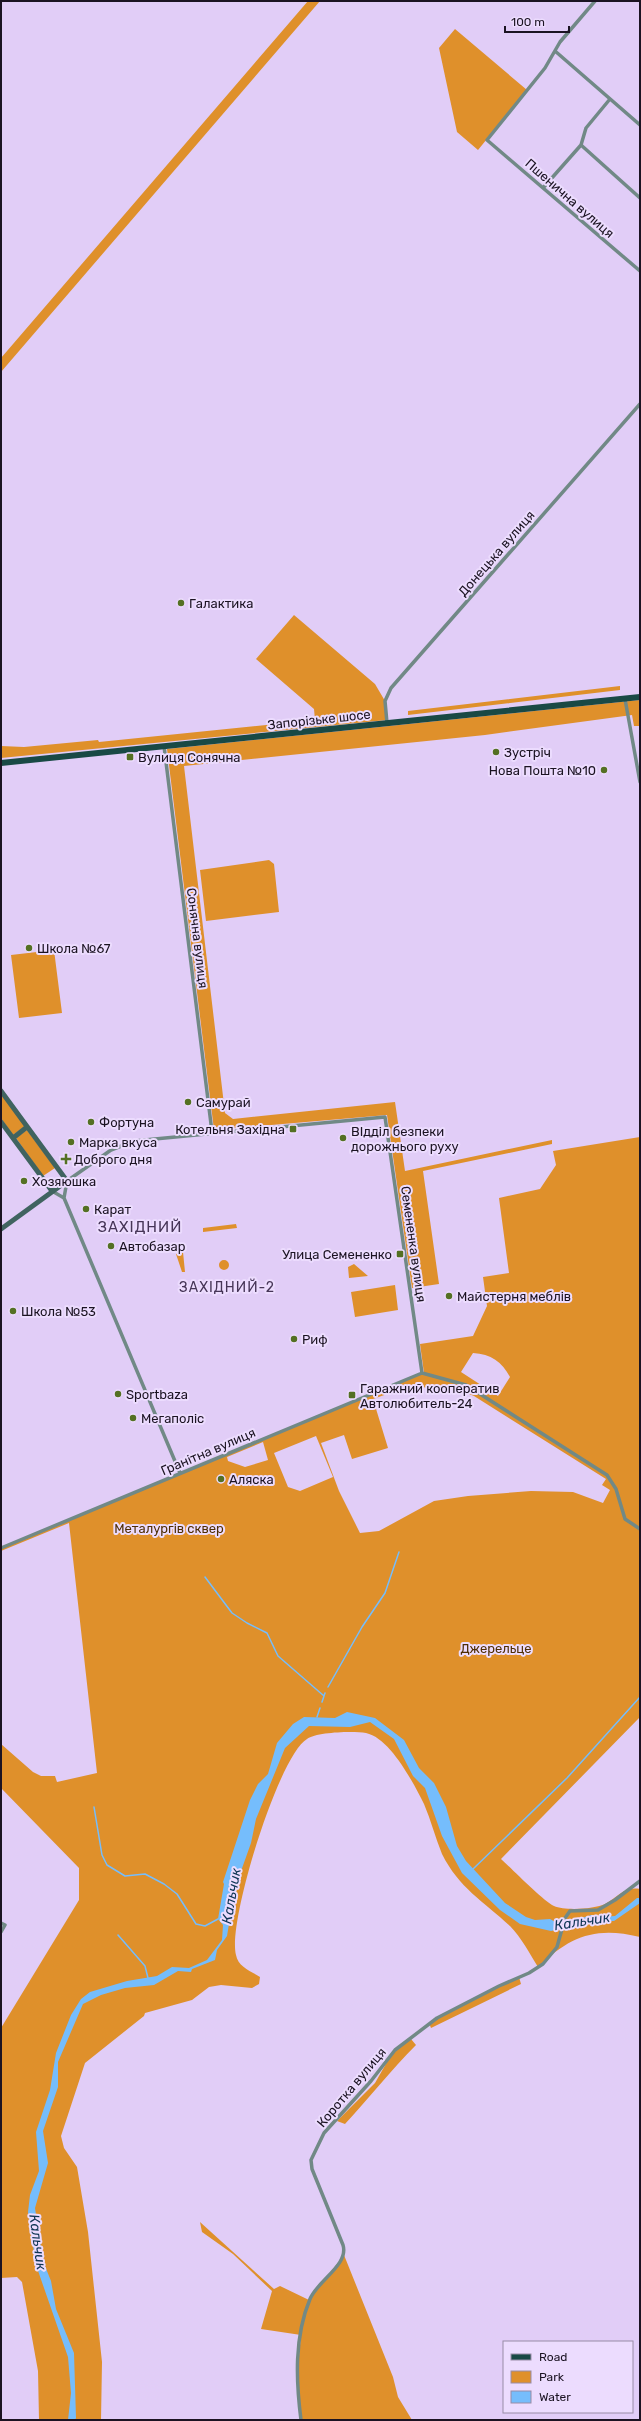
<svg xmlns="http://www.w3.org/2000/svg" width="641" height="2421" viewBox="0 0 641 2421" font-family="Rubik,sans-serif">
	<style>
		.green { fill: #df902b; fill-rule: evenodd }
		.water { fill: #75bdfc }
		.lines { fill: none; stroke-linecap: round; stroke-linejoin: round }
		.stream { stroke: #75bdfc; stroke-width: 1.5 }
		.street { stroke: #718986; stroke-width: 3.5 }
		.secondary { stroke: #406360; stroke-width: 5 }
		.primary { stroke: #194945; stroke-width: 6 }
		.poi-dot { fill: #547023; stroke: #ecdcfe; stroke-width: 1.5 }
		.labels { text-anchor: middle; stroke-width: 4; stroke-linejoin: round; paint-order: stroke }
		.street-label { font-size: 13px; fill: #1b1322; stroke: #ecdcfe }
		.poi-label { font-size: 13px; fill: #1b1322; stroke: #ecdcfe; text-anchor: start }
		.park-label { font-size: 13px; fill: #4e2e04; stroke: #ecdcfe }
		.neighbourhood-label { font-size: 14px; letter-spacing: 1px; fill: #463557; stroke: #ecdcfe }
		.water-label { font-size: 14px; font-style: italic; fill: #0e3554; stroke: #ecdcfe }
		.quarter-label { font-size: 15px; letter-spacing: 1px; fill: #463557; stroke: #ecdcfe }
	</style>
	<rect width="100%" height="100%" fill="#e1cdf7"/>
	<path class="green" d="M308 1H320L1 372V358Z
		M455 29 527 90 478 150 457 132 439 48Z
		M294 615 375 684 385 701 387 720 1 758V746L24 747 98 740 99 742 315 720 314 709 256 659Z
		M620 686V690L408 715V711Z
		M640 700V726H634L632 715 485 735 184 766 225 1113 233 1119 395 1102 405 1171 552 1140V1144L423 1171 439 1284 412 1288 387 1115 214 1130 167 749Z
		M269 860 274 864 279 912 206 921 200 870Z
		M54 950 62 1013 19 1018 11 955Z
		M1 1094 25 1126 13 1135 1 1118Z
		M27 1130 55 1168 43 1176 16 1138Z
		M640 1137V1717L501 1859C512 1869 543 1901 554 1906 565 1911 595 1909 605 1904 618 1897 624 1886 640 1889V1937C596 1926 570 1936 538 1967 530 1954 521 1937 510 1926 483 1901 459 1888 442 1854 435 1837 431 1820 424 1804 413 1782 390 1738 366 1733 353 1731 317 1732 307 1739 279 1755 227 1922 236 1955 238 1967 251 1971 260 1977L259 1984 252 1988 221 1985 209 1987 192 2000 145 2013 144 2016 85 2063 61 2136 64 2148 77 2167 88 2232 102 2362 101 2420H39L38 2371 22 2282 17 2277 1 2278V2028L79 1900V1868L1 1788V1744L33 1772 41 1776H55L57 1782 97 1773 69 1523 1 1551V1548L424 1373 420 1344 473 1336 487 1306 483 1277 509 1273 499 1198 540 1189 556 1165 553 1151ZM473 1353C491 1354 502 1362 510 1377L498 1396 461 1372ZM421 1382 423 1387 439 1391 446 1385 474 1396 606 1479 602 1485 610 1490 603 1503 573 1492 531 1491 468 1496 434 1501 379 1531 360 1533 339 1491 321 1443 344 1435 352 1459 388 1448 373 1399ZM316 1436 333 1477 300 1491 288 1487 274 1453ZM263 1442 268 1460 245 1467 228 1461 227 1457Z
		M236 1224 237 1228 203 1232V1228Z
		M183 1252 185 1272H182L176 1254Z
		M219 1265a5 5 0 1 1 10 0a5 5 0 1 1-10 0Z
		M354 1264 368 1276 349 1278 348 1267Z
		M395 1285 398 1310 355 1317 351 1292Z
		M519 1977 521 1984 431 2028 429 2023Z
		M411 2039 416 2045C391 2070 369 2098 345 2124L337 2121 375 2083 387 2062 398 2048Z
		M200 2222 274 2289 280 2286 309 2300 344 2255 393 2377 398 2397 412 2420H301L297 2377 301 2335 261 2329 272 2291 233 2254 202 2232Z"/>
	<path class="water" d="M347 1712 375 1718 404 1740 419 1768 434 1783 446 1807 457 1846 466 1861 505 1903 526 1917 535 1920 550 1919 561 1925 560 1929 551 1931 520 1924 500 1910 462 1873 442 1836 425 1788 413 1776 394 1739 370 1722 350 1727 309 1726 285 1748 256 1819 251 1843 235 1888 227 1936 217 1950 215 1960 192 1969 191 1972 178 1971 154 1985 125 1988 101 1995 83 2004 58 2062V2087L43 2131 48 2163 35 2208 43 2261 51 2281 56 2309 74 2353 76 2418 75 2420H68L71 2393 68 2357 36 2265 28 2212 30 2195 39 2171 36 2132 50 2090 56 2053 71 2015 81 1999 90 1992 127 1981 157 1976 172 1967 189 1968 207 1960 222 1940 223 1925 218 1919 224 1884 223 1882 250 1800 258 1784 268 1774 277 1743 293 1724 304 1717 335 1718Z
		M637 1898H640V1903L614 1921H584L564 1926V1924L591 1915 600 1917 615 1916Z"/>
	<g class="lines">
		<path class="stream" d="M205 1577 232 1613 247 1623 267 1633 278 1656 324 1696
			M328 1687 362 1627 385 1593 399 1552
			M322 1702 325 1693
			M317 1717 320 1708
			M94 1807 102 1855 107 1865 125 1876 145 1874 164 1884 177 1894 196 1924 205 1926 218 1919
			M473 1869 567 1778 640 1697
			M118 1935 145 1966 148 1978"/>
		<path class="street" d="M595 1 560 42 545 68 487 140 640 271
			M555 51 640 125
			M581 145 640 198
			M543 188 581 145 586 128 610 99
			M625 699 640 782
			M387 723 385 701 391 688 640 404
			M164 746 212 1132
			M52 1191 64 1198
			M422 1373 466 1385 607 1475 616 1489 625 1519 640 1529
			M180 1473 64 1198 67 1181 111 1150 134 1141 385 1117 422 1373
			M1 1548 422 1373
			M1 1923 5 1925 1 1932
			M301 2420C296 2381 294 2337 310 2299 318 2280 349 2265 343 2245L312 2169 311 2160 324 2133 371 2081 395 2050 437 2018 499 1986 529 1973 543 1964 557 1947 565 1918 570 1911 598 1910 615 1900 640 1881"/>
		<path class="secondary" d="M1 1091 67 1181 1 1229
			M1 1122 52 1191
			M13 1138 27 1127"/>
		<path class="primary" d="M1 763 640 697"/>
	</g>
	<g class="poi-dot">
		<circle cx="181" cy="603" r="4"/>
		<circle cx="496" cy="752" r="4"/>
		<rect x="126" y="753" width="8" height="8" rx="2"/>
		<circle cx="604" cy="770" r="4"/>
		<circle cx="29" cy="948" r="4"/>
		<circle cx="188" cy="1102" r="4"/>
		<circle cx="91" cy="1122" r="4"/>
		<rect x="289" y="1125" width="8" height="8" rx="2"/>
		<circle cx="343" cy="1138" r="4"/>
		<circle cx="71" cy="1142" r="4"/>
		<path d="M64 1153h4v4h4v4h-4v4h-4v-4h-4v-4h4z"/>
		<circle cx="24" cy="1181" r="4"/>
		<circle cx="86" cy="1209" r="4"/>
		<circle cx="111" cy="1246" r="4"/>
		<rect x="396" y="1250" width="8" height="8" rx="2"/>
		<circle cx="449" cy="1296" r="4"/>
		<circle cx="13" cy="1311" r="4"/>
		<circle cx="294" cy="1339" r="4"/>
		<circle cx="118" cy="1394" r="4"/>
		<rect x="348" y="1391" width="8" height="8" rx="2"/>
		<circle cx="133" cy="1418" r="4"/>
		<circle cx="221" cy="1479" r="4"/>
	</g>
	<g class="labels">
		<g class="street-label">
			<text transform="translate(570 198) rotate(41)" y="5">Пшенична вулиця</text>
			<text transform="translate(496 553) rotate(-49)" y="5">Донецька вулиця</text>
			<text transform="translate(319 719) rotate(-6)" y="5">Запорізьке шосе</text>
			<text transform="translate(198 938) rotate(83)" y="5">Сонячна вулиця</text>
			<text transform="translate(414 1244) rotate(82)" y="5">Семененка вулиця</text>
			<text transform="translate(208 1451) rotate(-23)" y="5">Гранітна вулиця</text>
			<text transform="translate(351 2087) rotate(-50)" y="5">Коротка вулиця</text>
		</g>
		<g class="poi-label">
			<text x="189" y="608">Галактика</text>
			<text x="504" y="757">Зустріч</text>
			<text x="138" y="762">Вулиця Сонячна</text>
			<text x="596" y="775" text-anchor="end">Нова Пошта №10</text>
			<text x="37" y="953">Школа №67</text>
			<text x="196" y="1107">Самурай</text>
			<text x="99" y="1127">Фортуна</text>
			<text x="285" y="1134" text-anchor="end">Котельня Західна</text>
			<text x="351" y="1136">ВІдділ безпеки<tspan x="351" dy="15">дорожнього руху</tspan></text>
			<text x="79" y="1147">Марка вкуса</text>
			<text x="74" y="1164">Доброго дня</text>
			<text x="32" y="1186">Хозяюшка</text>
			<text x="94" y="1214">Карат</text>
			<text x="119" y="1251">Автобазар</text>
			<text x="392" y="1259" text-anchor="end">Улица Семененко</text>
			<text x="457" y="1301">Майстерня меблів</text>
			<text x="21" y="1316">Школа №53</text>
			<text x="302" y="1344">Риф</text>
			<text x="360" y="1393">Гаражний кооператив<tspan x="360" dy="15">Автолюбитель-24</tspan></text>
			<text x="126" y="1399">Sportbaza</text>
			<text x="141" y="1423">Мегаполіс</text>
			<text x="229" y="1484">Аляска</text>
		</g>
		<g class="park-label">
			<text x="169" y="1533">Металургів сквер</text>
			<text x="496" y="1653">Джерельце</text>
		</g>
		<g class="neighbourhood-label">
			<text x="227" y="1292">ЗАХІДНИЙ-2</text>
		</g>
		<g class="water-label">
			<text transform="translate(231 1896) rotate(-80)" y="5">Кальчик</text>
			<text transform="translate(582 1921) rotate(-9)" y="5">Кальчик</text>
			<text transform="translate(38 2242) rotate(82)" y="5">Кальчик</text>
		</g>
		<g class="quarter-label">
			<text x="140" y="1232">ЗАХІДНИЙ</text>
		</g>
	</g>
	<rect width="641" height="2421" fill="none" stroke="#1b1322" stroke-width="4"/>
	<rect x="503" y="2341" width="130" height="72" fill="#ecdcfe" stroke="#988ca6"/>
	<rect x="511" y="2354" width="20" height="6" fill="#194945" stroke="#988ca6"/>
	<text x="539" y="2361" font-size="12" fill="#1b1322">Road</text>
	<rect x="511" y="2371" width="20" height="12" fill="#df902b" stroke="#988ca6"/>
	<text x="539" y="2381" font-size="12" fill="#1b1322">Park</text>
	<rect x="511" y="2391" width="20" height="12" fill="#75bdfc" stroke="#988ca6"/>
	<text x="539" y="2401" font-size="12" fill="#1b1322">Water</text>
	<path d="M505 26v6h64v-6" fill="none" stroke="#1b1322" stroke-width="2"/>
	<text x="511" y="26" font-size="12" fill="#1b1322" stroke="#ecdcfe" stroke-width="3" paint-order="stroke">100 m</text>
</svg>
